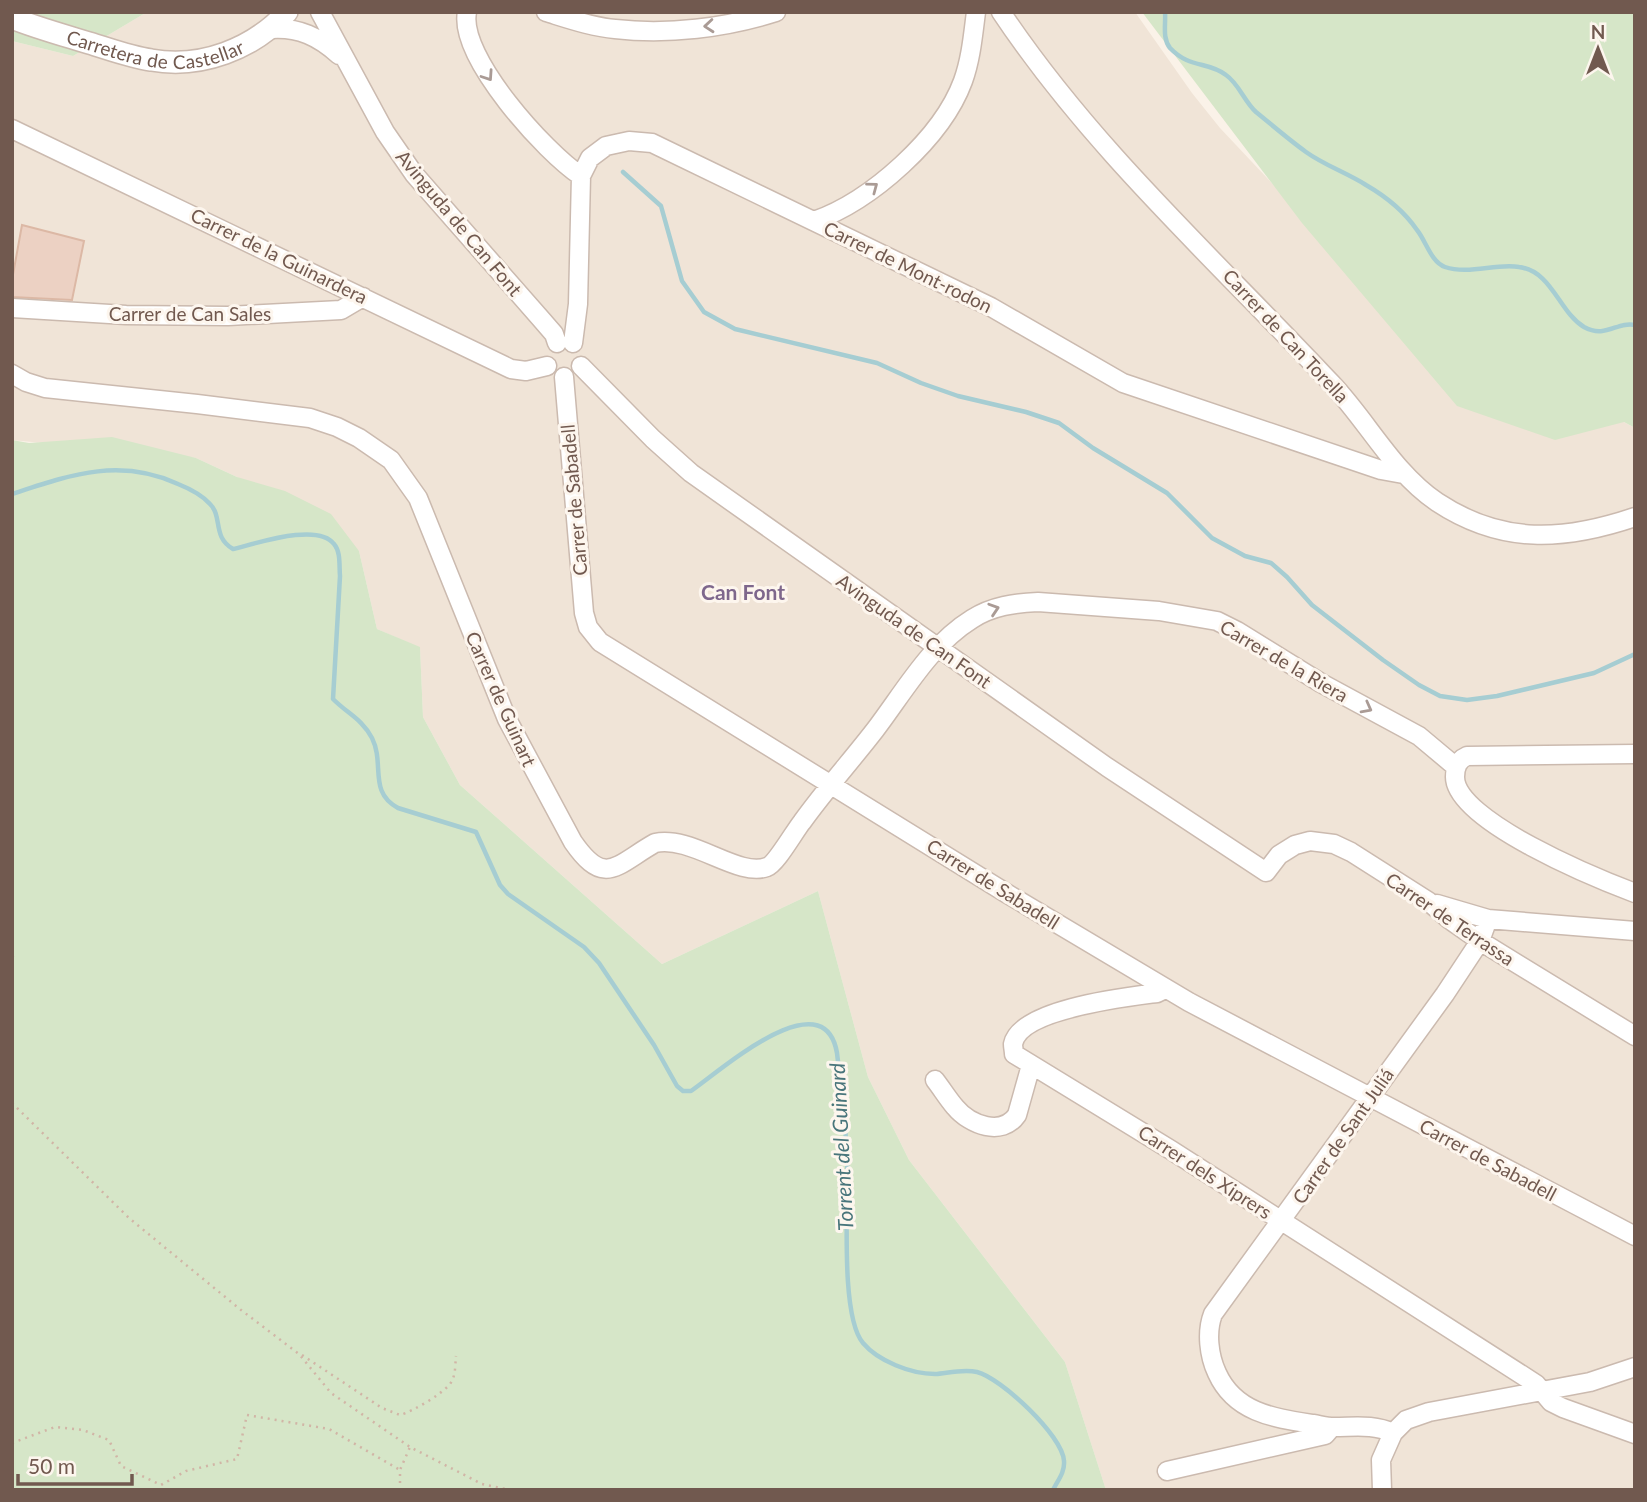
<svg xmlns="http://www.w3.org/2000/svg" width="1647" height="1502" viewBox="0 0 1647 1502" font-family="Lato,sans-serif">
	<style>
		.residential { fill: #f0e4d7 }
		.green { fill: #d6e6c8 }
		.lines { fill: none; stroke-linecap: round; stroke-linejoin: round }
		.stream { stroke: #a6cdd2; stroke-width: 4.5 }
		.building { fill: #ecd1c3; stroke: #dcb8a5; stroke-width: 2 }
		.minor-casing { stroke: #cbbaaf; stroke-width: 21 }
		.tertiary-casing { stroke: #cbbaaf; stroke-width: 24 }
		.path { stroke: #d1b5a6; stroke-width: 2.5; stroke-dasharray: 2 5; stroke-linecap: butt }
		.minor { stroke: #fff; stroke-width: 18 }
		.tertiary { stroke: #fff; stroke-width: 21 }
		.oneway { stroke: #aa9b95 }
		.labels { text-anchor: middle; stroke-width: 6; stroke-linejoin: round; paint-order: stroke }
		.street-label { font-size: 19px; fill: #71594f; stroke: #fdf6ee }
		.neighbourhood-label { font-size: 21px; font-weight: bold; fill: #7e678c; stroke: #fdf6ee }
		.water-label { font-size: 21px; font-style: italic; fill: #48757b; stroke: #fdf6ee }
	</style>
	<rect width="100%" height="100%" fill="#faf2e8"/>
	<path class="residential" d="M147 12H1135L1192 93 1220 128 1282 194 1584 401 1635 428V1490H1106L1065 1362 909 1160 868 1077 818 891 662 964 460 785 423 717 420 648 377 629 359 551 237 477 196 458 12 440V41L73 56Z"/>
	<path class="green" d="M12 12H147L73 56 12 41Z
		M1142 12H1635V428L1624 422 1555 440 1457 406 1302 223Z
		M112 437 196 458 237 477 285 491 331 514 359 551 377 629 420 647 423 717 460 785 662 964 818 891 868 1077 909 1160 1065 1362 1106 1490H12V440L29 443Z"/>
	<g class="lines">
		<path class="stream" d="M1165 12C1166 24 1162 38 1170 48 1190 69 1208 61 1226 75 1239 84 1244 101 1256 112 1272 125 1288 139 1306 152 1324 165 1347 173 1366 185 1385 196 1404 211 1417 230 1426 241 1431 262 1445 267 1469 275 1496 263 1519 267 1552 271 1559 312 1584 327 1606 339 1617 321 1635 325
			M623 172 661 206 682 281 704 312 735 329 877 363 921 383 958 396 1026 412 1059 423 1093 448 1167 493 1212 538 1245 556 1271 563 1287 577 1312 605 1383 660 1419 685 1440 696 1467 700 1497 696 1594 673 1635 654
			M12 494C70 475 119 457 178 484 188 488 202 495 210 504 223 517 212 537 233 549 255 544 318 522 334 544 341 552 339 566 340 576L333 699C348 714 362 719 372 738 385 764 368 792 398 808L476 832 500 885 508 894 584 947 599 963 654 1045 677 1086 683 1091H691C720 1071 824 978 837 1053 841 1087 845 1120 847 1154 849 1194 839 1315 863 1343 878 1361 911 1374 935 1374 948 1373 963 1369 977 1372 1001 1378 1063 1436 1064 1461 1065 1472 1058 1480 1053 1490"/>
	</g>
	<path class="building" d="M22 225 84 241 72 300 12 297V280Z"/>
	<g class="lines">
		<g class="minor-casing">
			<path id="minor" d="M320 12 385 132 414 174 541 319 554 334 557 343
				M467 12C458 57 546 153 581 176
				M546 12C569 19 592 27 615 29 668 35 725 28 776 12
				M1001 12C1093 150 1219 263 1332 384 1368 422 1393 472 1437 502 1502 545 1564 541 1635 517
				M271 29C299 27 319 37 339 55
				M12 129 511 369 526 371 547 366
				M814 221C871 201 942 138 963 81 971 59 973 35 976 12
				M12 308 126 315 228 316 341 310 363 297
				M573 343 578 304 581 176 590 158 606 146 629 141 652 143 991 307 1123 383 1381 470 1403 474
				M581 366 653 439 691 473 1107 767 1266 872 1279 855 1295 845 1310 841 1334 844 1351 852 1428 901 1450 920 1480 941 1635 1036
				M12 374 26 382 45 388 197 404 310 418 337 427 359 438 391 460 418 498 507 719 573 842C605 888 616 865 655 843 692 835 738 878 767 867 776 864 794 832 802 822 825 790 851 761 875 730 904 692 930 645 972 619 992 606 1015 603 1038 602L1159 611 1217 621 1237 631 1321 683 1419 736 1456 767
				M564 377 584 613 588 627 600 642 1006 893 1189 1002 1635 1236
				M1635 754 1467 756C1458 760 1455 767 1455 777 1455 821 1598 879 1635 893
				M1437 904 1488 919 1635 931
				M1488 919 1480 941 1445 994 1213 1314C1206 1332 1209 1356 1217 1373 1235 1413 1274 1418 1313 1424 1320 1425 1327 1427 1334 1427 1356 1427 1373 1424 1393 1433L1406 1420 1429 1412 1590 1382 1635 1367
				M1165 989 1157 993C1127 997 1020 1009 1013 1044 1013 1047 1014 1051 1014 1054L1171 1150 1536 1384 1551 1402 1563 1408 1635 1434
				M935 1080C942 1089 948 1099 955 1107 970 1125 1002 1137 1017 1115L1031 1065
				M1167 1471 1325 1435 1332 1427
				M1382 1490 1381 1460 1393 1433"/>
		</g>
		<g class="tertiary-casing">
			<g id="tertiary">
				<path id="s1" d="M12 18C37 28 63 35 89 43 109 49 130 57 151 60 201 69 253 49 287 12"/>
			</g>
		</g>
		<path class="path" d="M12 956 16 959
			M12 1103 129 1218 241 1310 299 1354 331 1393 410 1447 482 1484 510 1490
			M302 1355 382 1408 400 1415C413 1411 441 1395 450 1384 456 1376 455 1365 456 1356
			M12 1443 55 1427 83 1430 109 1440 121 1466 161 1485 186 1471 237 1459 247 1415 329 1429 400 1470
			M400 1490V1470L410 1447"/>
		<use href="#minor" class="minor"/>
		<use href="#tertiary" class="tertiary"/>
	</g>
	<defs><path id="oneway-chevron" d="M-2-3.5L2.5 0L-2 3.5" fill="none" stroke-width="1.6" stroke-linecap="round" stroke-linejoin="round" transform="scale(1.75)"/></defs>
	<g class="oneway">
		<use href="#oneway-chevron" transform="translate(709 26) rotate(175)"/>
		<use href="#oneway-chevron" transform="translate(488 76) rotate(56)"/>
		<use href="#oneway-chevron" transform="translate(873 187) rotate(-37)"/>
		<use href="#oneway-chevron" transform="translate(994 609) rotate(-18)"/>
		<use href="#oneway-chevron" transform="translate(1367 708) rotate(28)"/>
	</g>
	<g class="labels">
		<g class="street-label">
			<text dy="7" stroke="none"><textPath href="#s1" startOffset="149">Carretera de Castellar</textPath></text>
			<text transform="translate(459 223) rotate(50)" y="7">Avinguda de Can Font</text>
			<text transform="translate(279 256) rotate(26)" y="7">Carrer de la Guinardera</text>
			<text transform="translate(908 267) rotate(26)" y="7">Carrer de Mont-rodon</text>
			<text x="190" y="321">Carrer de Can Sales</text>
			<text transform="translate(1286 336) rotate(47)" y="7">Carrer de Can Torella</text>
			<text transform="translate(574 500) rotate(-95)" y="7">Carrer de Sabadell</text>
			<text transform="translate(914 631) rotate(35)" y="7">Avinguda de Can Font</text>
			<text transform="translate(1284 661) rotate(30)" y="7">Carrer de la Riera</text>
			<text transform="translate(501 699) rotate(66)" y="7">Carrer de Guinart</text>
			<text transform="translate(993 884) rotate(32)" y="7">Carrer de Sabadell</text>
			<text transform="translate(1450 919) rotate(34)" y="7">Carrer de Terrassa</text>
			<text transform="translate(1343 1136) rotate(-55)" y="7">Carrer de Sant Juliá</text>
			<text transform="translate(1488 1160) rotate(28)" y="7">Carrer de Sabadell</text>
			<text transform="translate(1205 1172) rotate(33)" y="7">Carrer dels Xiprers</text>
		</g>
		<g class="neighbourhood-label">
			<text x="743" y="600">Can Font</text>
		</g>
		<g class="water-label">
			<text transform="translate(842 1147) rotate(-93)" y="7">Torrent del Guinard</text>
		</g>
	</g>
	<rect width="1647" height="1502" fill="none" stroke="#71594f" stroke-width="28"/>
	<g transform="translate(1598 49)" stroke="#fdf6ee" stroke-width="5" paint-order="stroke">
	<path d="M0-5L12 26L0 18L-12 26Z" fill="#71594f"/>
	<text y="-10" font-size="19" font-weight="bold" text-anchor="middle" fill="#71594f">N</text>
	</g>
	<path d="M18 1474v10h114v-10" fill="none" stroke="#71594f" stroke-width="3.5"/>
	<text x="28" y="1474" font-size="21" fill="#71594f" stroke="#fdf6ee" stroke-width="5" paint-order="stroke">50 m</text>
</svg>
